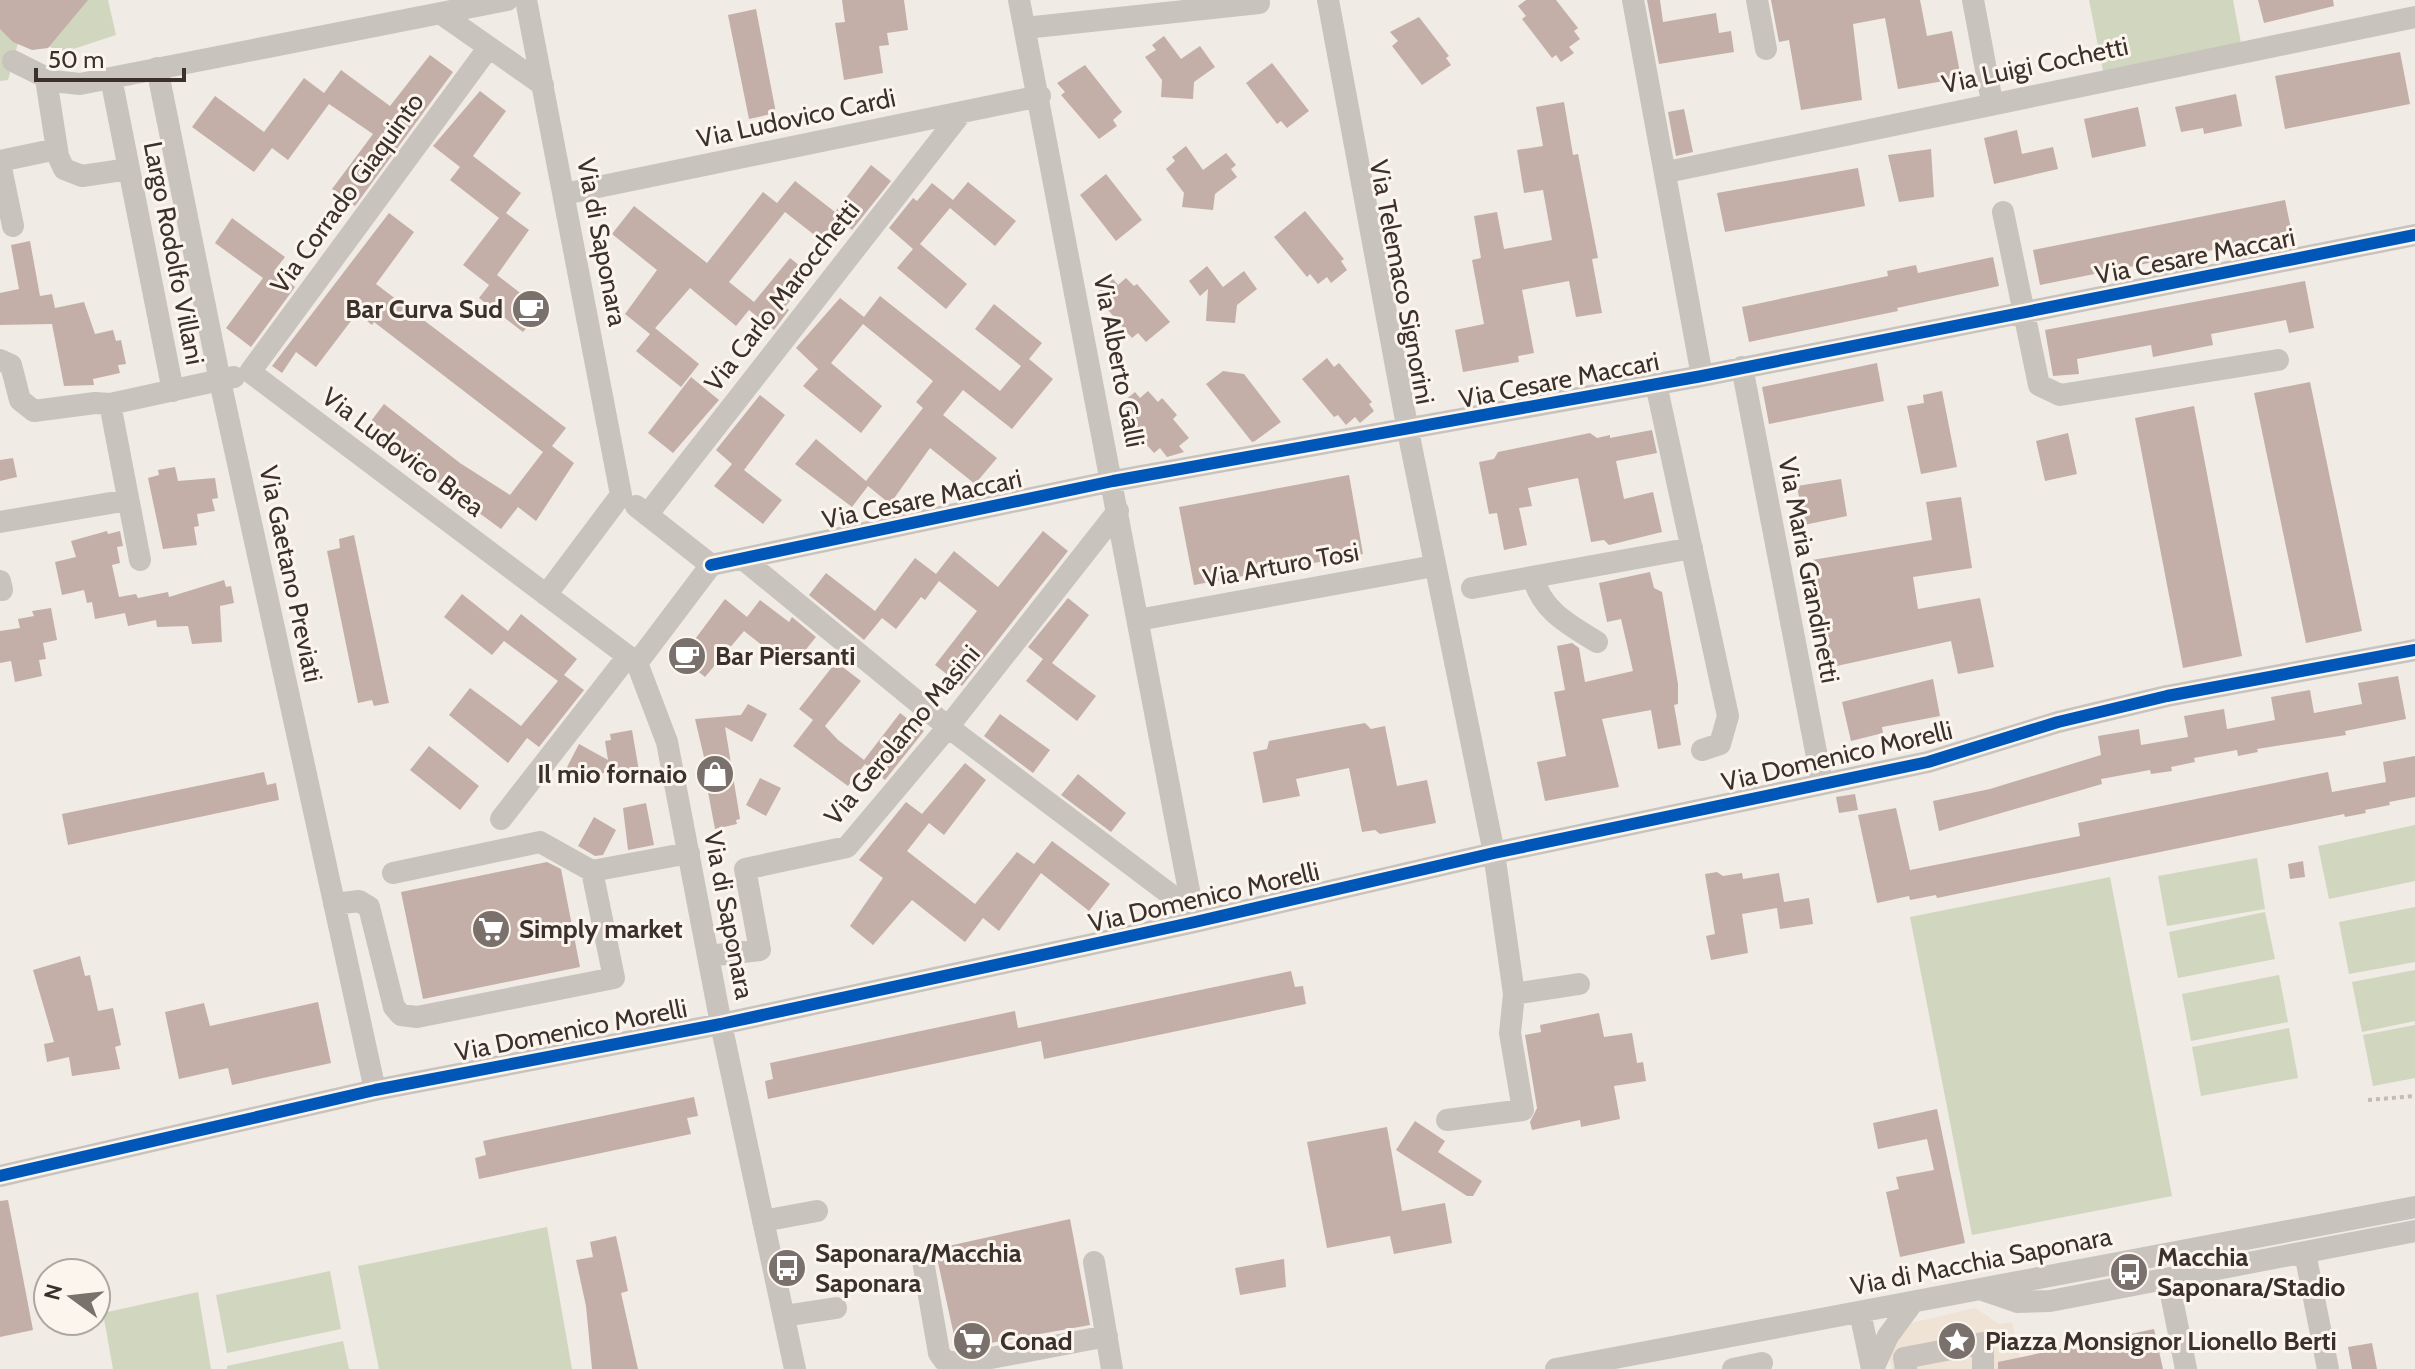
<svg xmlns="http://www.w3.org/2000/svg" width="2415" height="1369" viewBox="0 0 2415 1369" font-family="Cabin,sans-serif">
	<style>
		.green { fill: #d1d6bf }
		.plaza { fill: #eee3d5 }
		.building { fill: #c3afa7 }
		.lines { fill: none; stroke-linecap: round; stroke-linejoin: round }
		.path { stroke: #c2bbb6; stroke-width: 4; stroke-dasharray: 4 4; stroke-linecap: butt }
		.minor { stroke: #c9c3be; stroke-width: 22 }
		.cycleway-casing { stroke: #fbf5ee; stroke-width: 17 }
		.cycleway { stroke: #0057b8; stroke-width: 12 }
		.labels { text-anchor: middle; stroke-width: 6; stroke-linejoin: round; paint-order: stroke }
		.street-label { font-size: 26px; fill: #3b302b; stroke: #fbf5ee }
		.poi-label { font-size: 26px; font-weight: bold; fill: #3b302b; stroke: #fbf5ee; text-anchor: start }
	</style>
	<rect width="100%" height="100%" fill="#f0ebe5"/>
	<path class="green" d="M0 0H108L116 35 64 52 20 36 8 80 0 81Z
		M2089 0H2233L2241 43 2103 71Z
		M2415 825V881L2329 899 2318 846Z
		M2257 858 2265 909 2167 926 2158 876Z
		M2110 877 2172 1196 1972 1235 1910 917Z
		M2415 907V962L2349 974 2339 922Z
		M2265 912 2275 959 2178 978 2169 932Z
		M2415 970V1021L2362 1032 2352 982Z
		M2279 975 2288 1022 2191 1041 2182 994Z
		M2415 1025V1078L2373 1086 2363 1035Z
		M2289 1028 2298 1078 2201 1096 2192 1047Z
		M547 1227 572 1369H379L358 1266Z
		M330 1271 341 1329 227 1353 216 1295Z
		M198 1292 211 1369H113L103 1313Z
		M343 1341 349 1369H227V1366Z"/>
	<path class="plaza" d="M1975 1308 1999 1324 2012 1322 2022 1369H1892L1889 1357 1907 1324Z"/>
	<path class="building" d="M0 0H88L48 48 32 50 13 42 0 29Z
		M842 0H904L908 30 887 33 889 45 879 46 883 73 844 80 835 23 845 22Z
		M1526 0H1556L1578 28 1574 31 1580 39 1569 47 1574 53 1561 62 1556 55 1552 58 1522 19 1526 16 1518 6Z
		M1647 0H1660L1663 22 1716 13 1719 33 1731 31 1734 52 1659 64Z
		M1771 0H1920L1927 36 1952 31 1961 78 1898 89 1885 18 1853 24 1862 100 1801 110 1789 40 1779 42Z
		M2258 0H2333L2334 6 2264 23Z
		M756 9 776 113 749 119 728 15Z
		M1419 17 1449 56 1446 58 1451 65 1422 85 1392 46 1398 41 1390 32Z
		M1164 36 1181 59 1200 46 1215 67 1194 82 1193 99 1161 97 1162 80 1145 57 1156 50 1152 45Z
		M2400 52 2410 104 2285 129 2275 76Z
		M430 55 453 72 355 206 332 189 373 134 329 104 288 160 272 148 254 172 192 127 215 96 264 132 304 78 324 93 341 70 390 106Z
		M1272 63 1309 111 1287 128 1281 121 1277 124 1246 83Z
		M1085 65 1122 112 1113 120 1117 126 1099 139 1061 95 1065 92 1057 83Z
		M480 91 506 111 473 156 521 193 506 213 529 230 497 275 541 309 523 332 479 298 496 276 489 285 463 265 499 218 450 180 460 167 433 146Z
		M2236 94 2242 126 2204 134 2203 128 2181 132 2175 107Z
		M1564 102 1573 155 1578 154 1598 258 1592 259 1602 313 1576 317 1569 281 1522 290 1534 353 1518 356 1519 362 1463 372 1455 330 1484 324 1472 260 1481 258 1474 216 1497 212 1504 249 1552 240 1543 190 1524 193 1517 150 1543 146 1536 107Z
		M2138 107 2146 146 2092 158 2084 119Z
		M1684 109 1693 152 1676 156 1668 112Z
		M2017 130 2022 154 2053 147 2058 169 1994 184 1984 138Z
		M1186 146 1203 170 1226 153 1236 165 1231 169 1237 177 1215 194 1213 210 1182 207 1184 193 1166 169 1175 161 1172 157Z
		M1931 149 1934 197 1899 202 1888 155Z
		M871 165 891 181 852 230 843 222 826 244 785 212 729 282 754 302 790 258 811 275 785 307 789 310 774 330 749 310 736 326 690 288 650 334 625 314 657 270 612 234 634 206 707 263 763 192 777 203 795 181 835 212Z
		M1858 168 1865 206 1725 232 1717 193Z
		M1106 174 1142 220 1116 241 1080 195Z
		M968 182 1016 221 995 246 950 208 920 244 967 284 946 309 897 268 913 249 889 228 913 198 917 201 932 183 953 200Z
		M2285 200 2292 234 2040 285 2033 250Z
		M1305 211 1344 259 1341 261 1347 270 1331 283 1327 277 1318 284 1310 274 1307 277 1274 237Z
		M389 213 414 232 376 284 566 428 552 446 574 463 536 521 518 507 501 529 365 429 384 404 460 463 510 495 543 452 374 322 372 325 357 313 316 367 296 352 282 373 272 366Z
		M232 218 285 257 274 271 295 287 251 347 226 328 263 278 215 243Z
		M30 241 40 296 52 294 55 308 84 302 95 334 113 330 116 341 121 340 126 364 118 365 120 373 93 379 94 385 64 386 52 324 0 325V293L19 289 11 245Z
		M1993 257 1999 286 1897 308 1898 311 1749 342 1742 307 1888 276 1887 271 1916 265 1918 273Z
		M1207 266 1223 287 1244 271 1257 289 1237 305 1235 323 1206 321 1208 289 1200 296 1189 281Z
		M1126 278 1134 286 1137 284 1170 322 1146 342 1138 333 1132 338 1102 303 1105 301 1098 292 1113 279 1118 285Z
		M2305 281 2314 328 2289 333 2286 320 2211 334 2213 345 2153 357 2151 345 2077 359 2079 374 2053 376 2045 330Z
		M880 296 1000 391 1021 366 975 329 994 304 1042 343 1029 359 1053 379 1012 429 963 390 943 415 997 458 975 484 930 448 890 504 868 486 852 507 795 464 816 439 866 481 923 408 916 402 933 381 863 324 831 363 882 406 861 433 803 386 818 369 796 348 840 298 864 317Z
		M655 328 699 364 681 387 636 351Z
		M1327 358 1334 367 1339 363 1372 402 1369 404 1374 411 1360 423 1355 417 1346 425 1338 415 1334 417 1302 379Z
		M1877 363 1884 401 1769 424 1762 387Z
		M1223 371 1244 374 1281 422 1255 441 1252 442 1206 384Z
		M691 377 719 400 673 453 648 433Z
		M2310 382 2362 631 2306 643 2254 393Z
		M1148 391 1158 402 1162 398 1177 415 1173 419 1189 438 1179 446 1184 452 1167 457 1160 448 1154 453 1123 418 1126 415 1118 406 1135 392 1140 398Z
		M1942 391 1957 467 1921 474 1907 406 1924 403 1923 395Z
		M760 395 785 415 744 470 782 500 763 524 714 486 732 464 716 450Z
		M2194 406 2242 656 2183 668 2135 418Z
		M1652 430 1657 453 1616 461 1624 499 1653 492 1662 532 1609 545 1604 540 1591 542 1578 478 1528 488 1532 506 1519 508 1527 545 1504 550 1497 513 1489 514 1479 462 1494 459 1498 452 1590 433 1597 438 1610 435V438Z
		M2068 433 2077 474 2045 481 2036 441Z
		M13 458 17 477 0 481V460Z
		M175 467 178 481 215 478 218 498 212 499 215 511 197 514 199 526 194 527 197 545 163 549 148 478 159 475 158 470Z
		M1349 475 1363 554 1194 585 1179 507Z
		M1841 479 1847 516 1804 525 1797 486Z
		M1961 497 1972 568 1913 577 1918 609 1980 598 1994 667 1958 674 1951 641 1832 667 1812 560 1932 540 1926 502Z
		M107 531 108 534 120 531 123 546 117 547 120 563 112 565 119 597 136 594 138 598 168 592 169 597 224 580 226 587 231 586 234 603 220 606 222 642 192 644 188 626 157 627 156 620 128 626 125 613 95 619 92 602 87 603 84 590 62 595 55 562 76 557 71 541Z
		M1043 531 1068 551 962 686 935 665 977 611 939 581 925 600 921 597 896 629 882 618 864 640 809 595 826 573 875 611 915 558 936 574 954 551 998 587Z
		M354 535 389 703 374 706 372 700 358 703 327 551 340 548 339 539Z
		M1650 572 1654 588 1662 592 1678 684V704L1674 705 1681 745 1658 749 1651 710 1602 719 1619 787 1545 801 1537 762 1566 756 1554 692 1565 690 1557 646 1572 643 1579 648 1585 682 1633 671 1621 619 1607 622 1599 583Z
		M462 594 508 631 521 614 577 659 564 675 584 690 539 747 527 738 508 763 449 715 470 688 521 726 558 681 504 641 492 655 444 617Z
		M1068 598 1089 615 1052 663 1096 696 1077 721 1026 681 1043 659 1028 647Z
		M725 599 747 617 760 600 789 622 792 617 816 637 791 668 744 631 705 677 681 658Z
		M51 608 57 640 43 643 46 659 39 660 42 676 15 682 11 661 0 663V631L20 628 18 619 34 616 32 611Z
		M836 662 861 681 825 726 838 740 864 760 900 713 924 731 885 780 865 764 848 786 793 746 813 720 799 709Z
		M2398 676 2406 719 2345 731 2346 735 2257 749 2258 752 2238 756 2237 750 2194 758 2195 762 2171 767 2172 771 2151 774 2150 770 2101 779 2102 784 1939 831 1933 801 1990 789 2101 755 2098 736 2139 729 2141 745 2188 737 2184 716 2224 709 2227 729 2275 720 2271 697 2310 690 2314 713 2362 704 2358 683Z
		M1933 679 1940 716 1882 727 1883 733 1851 741 1842 702Z
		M748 704 767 714 752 742 725 727 740 819 736 820 737 824 715 829 708 792 712 791 695 719 741 715Z
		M1000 714 1050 750 1033 773 984 736Z
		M1365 723 1371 729 1385 726 1397 786 1427 780 1436 823 1380 834 1375 830 1362 832 1349 768 1296 779 1300 796 1263 803 1253 752 1267 749 1269 741Z
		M632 730 639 771 614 775 613 771 591 776 586 785 564 773 579 744 608 760 605 741 611 740 610 734Z
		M429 746 479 786 460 810 410 770Z
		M2415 756V797L2389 802 2390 805 2365 810 2366 813 2345 817 2344 814 1937 898 1936 895 1910 900 1909 896 1877 903 1858 815 1896 808 1910 870 2080 836 2078 823 2328 772 2332 792 2386 782 2383 762Z
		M965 763 986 780 944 835 929 823 907 851 975 904 1017 852 1034 864 1052 841 1110 884 1089 911 1041 873 999 931 983 918 965 942 912 900 873 945 850 926 883 878 859 860 906 802 922 814Z
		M264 772 267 785 276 783 279 800 68 845 62 814Z
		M1078 774 1126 813 1111 832 1061 795Z
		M760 778 781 788 766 816 746 805Z
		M1855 794 1858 810 1839 813 1836 797Z
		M646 803 654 845 628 850 623 808Z
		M594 817 616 830 603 855 595 856 578 846Z
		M2303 861 2305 877 2290 879 2288 864Z
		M547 862 561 869 580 967 423 999 401 892Z
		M1717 872 1723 876 1742 873 1743 879 1779 873 1784 902 1809 898 1813 924 1780 929 1777 908 1742 914 1748 953 1711 960 1706 936 1715 934 1705 874Z
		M80 956 85 976 90 975 98 1011 113 1008 121 1045 115 1047 120 1069 72 1076 69 1057 47 1062 44 1044 54 1042 33 970Z
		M1291 971 1295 987 1303 986 1306 1004 1044 1059 1041 1041 768 1099 765 1081 773 1079 770 1063 1015 1011 1018 1028Z
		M318 1002 331 1063 232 1085 228 1068 179 1079 165 1012 204 1003 210 1026Z
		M1599 1013 1604 1037 1632 1033 1637 1063 1643 1062 1646 1081 1614 1086 1620 1119 1581 1127 1580 1120 1532 1130 1530 1122 1537 1108 1525 1035 1541 1032 1540 1025Z
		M694 1097 698 1116 687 1118 691 1134 479 1179 475 1158 486 1155 483 1141Z
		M1937 1109 1965 1243 1900 1257 1886 1192 1899 1189 1896 1177 1934 1170 1927 1139 1878 1149 1873 1123Z
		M1415 1121 1445 1141 1438 1152 1482 1181 1473 1196H1467L1396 1150Z
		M1387 1127 1402 1211 1445 1203 1452 1243 1394 1254 1390 1236 1327 1248 1307 1142Z
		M8 1200 33 1330 0 1337V1201Z
		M1070 1219 1090 1325 957 1349 935 1249Z
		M616 1236 628 1291 621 1293 638 1369H592L586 1306 576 1260 593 1257 590 1242Z
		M1284 1259 1286 1287 1240 1295 1235 1268Z
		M2154 1329 2163 1369H1998V1362Z
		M2372 1343 2377 1369H2352L2348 1347Z"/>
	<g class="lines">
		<path class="path" d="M2368 1100 2415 1096"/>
		<path class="minor" d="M526 0 621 495
			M1019 0 1195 922
			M1328 0 1408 431 1494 853 1514 994 1510 1033 1523 1110 1447 1120
			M1633 0 1702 376
			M1757 0 1766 49
			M1973 0 1992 102
			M440 13 543 85
			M1025 28 1259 3
			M13 61 53 81 80 84 507 0
			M157 68 220 381 375 1090
			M111 78 173 391
			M46 79 58 156 64 169 82 176 129 169
			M0 161 57 149
			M0 163 13 226
			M1667 172 2415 17
			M564 194 1040 96
			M2003 212 2039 385 2060 395 2278 360
			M0 360 11 365 20 400 34 411 95 403 110 404 234 377
			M1742 367 1822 783
			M250 372 637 663 667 742 721 1024 795 1369
			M250 372 489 47
			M1656 384 1728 716 1720 744 1702 750
			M110 404 140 560
			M636 506 711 565 637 663
			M647 515 962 112
			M0 522 128 500
			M743 559 948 727 1191 910
			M711 565 1113 481 1702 376 2415 235
			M1533 577C1542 611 1568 624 1597 642
			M0 581 2 590
			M1472 588 1692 548
			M546 595 621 495
			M1138 620 1434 566
			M501 819 628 656
			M393 873 540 842 592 871
			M334 904 359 901 369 907 394 1007 401 1015 417 1017 614 978 592 871 689 853
			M708 956 760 950 745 869 847 847 948 727 1118 511
			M1514 994 1579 984
			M0 1176 375 1090 721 1024 1195 922 1494 853 1928 762 2058 722 2167 696 2415 650
			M763 1221 817 1211
			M2305 1253 2328 1369
			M923 1261 939 1353 944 1360 959 1364 1107 1336
			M1094 1262 1112 1369
			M2168 1279 2186 1369
			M1983 1290 2018 1302 2050 1301 2415 1231
			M1860 1312 1872 1369
			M784 1316 836 1308
			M1556 1369 2415 1207
			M1733 1369 1762 1363
			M1873 1369 1888 1336 1913 1302
			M1906 1369 1904 1358 1983 1343V1369"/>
		<g class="cycleway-casing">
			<path id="cycleway" d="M711 565 1113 481 1702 376 2415 235
				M0 1176 375 1090 721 1024 1195 922 1494 853 1928 762 2058 722 2167 696 2415 650"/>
		</g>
		<use href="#cycleway" class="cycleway"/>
	</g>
	<defs>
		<g id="cafe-disc" transform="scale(2)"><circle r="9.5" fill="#7a716c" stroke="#fbf5ee"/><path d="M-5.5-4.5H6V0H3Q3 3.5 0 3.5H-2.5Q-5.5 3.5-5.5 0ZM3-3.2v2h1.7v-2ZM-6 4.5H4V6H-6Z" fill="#fff"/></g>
		<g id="shop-disc" transform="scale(2)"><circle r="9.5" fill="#7a716c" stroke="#fbf5ee"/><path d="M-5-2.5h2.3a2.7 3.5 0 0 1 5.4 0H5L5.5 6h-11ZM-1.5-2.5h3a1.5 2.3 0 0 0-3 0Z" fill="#fff"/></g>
		<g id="supermarket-disc" transform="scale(2)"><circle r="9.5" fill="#7a716c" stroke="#fbf5ee"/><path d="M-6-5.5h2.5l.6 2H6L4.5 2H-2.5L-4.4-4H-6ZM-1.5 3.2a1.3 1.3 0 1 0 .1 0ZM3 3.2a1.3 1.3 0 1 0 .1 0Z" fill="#fff"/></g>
		<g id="bus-disc" transform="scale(2)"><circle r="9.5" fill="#7a716c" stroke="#fbf5ee"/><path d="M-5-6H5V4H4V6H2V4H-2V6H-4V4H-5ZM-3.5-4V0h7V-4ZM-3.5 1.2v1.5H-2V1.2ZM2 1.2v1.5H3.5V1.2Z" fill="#fff"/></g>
		<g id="sight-disc" transform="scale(2)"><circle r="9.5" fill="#7a716c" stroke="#fbf5ee"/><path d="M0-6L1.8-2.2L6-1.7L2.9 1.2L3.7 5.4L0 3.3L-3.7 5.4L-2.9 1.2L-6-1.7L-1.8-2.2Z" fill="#fff"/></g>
	</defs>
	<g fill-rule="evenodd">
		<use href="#cafe-disc" x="531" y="309"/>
		<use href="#cafe-disc" x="687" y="656"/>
		<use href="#shop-disc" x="715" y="774"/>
		<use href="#supermarket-disc" x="491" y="929"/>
		<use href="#bus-disc" x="787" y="1268"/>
		<use href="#bus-disc" x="2129" y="1272"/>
		<use href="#supermarket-disc" x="972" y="1341"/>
		<use href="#sight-disc" x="1957" y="1341"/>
	</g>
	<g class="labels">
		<g class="street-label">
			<text transform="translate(2035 65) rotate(-12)" y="9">Via Luigi Cochetti</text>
			<text transform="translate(796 118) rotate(-12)" y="9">Via Ludovico Cardi</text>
			<text transform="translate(347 193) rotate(-54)" y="9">Via Corrado Giaquinto</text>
			<text transform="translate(602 242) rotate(79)" y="9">Via di Saponara</text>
			<text transform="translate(174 253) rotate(79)" y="9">Largo Rodolfo Villani</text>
			<text transform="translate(2195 256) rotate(-11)" y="9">Via Cesare Maccari</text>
			<text transform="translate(1402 282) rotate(79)" y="9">Via Telemaco Signorini</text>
			<text transform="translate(782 296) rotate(-52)" y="9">Via Carlo Marocchetti</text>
			<text transform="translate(1119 361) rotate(79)" y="9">Via Alberto Galli</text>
			<text transform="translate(1559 380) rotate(-11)" y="9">Via Cesare Maccari</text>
			<text transform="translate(403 452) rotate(37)" y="9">Via Ludovico Brea</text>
			<text transform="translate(922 499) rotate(-12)" y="9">Via Cesare Maccari</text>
			<text transform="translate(1281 565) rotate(-10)" y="9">Via Arturo Tosi</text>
			<text transform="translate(1809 570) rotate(79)" y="9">Via Maria Grandinetti</text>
			<text transform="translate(291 574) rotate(78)" y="9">Via Gaetano Previati</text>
			<text transform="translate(902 735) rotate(-50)" y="9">Via Gerolamo Masini</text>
			<text transform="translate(1837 756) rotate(-13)" y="9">Via Domenico Morelli</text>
			<text transform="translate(1204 897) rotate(-13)" y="9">Via Domenico Morelli</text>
			<text transform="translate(729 915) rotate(79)" y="9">Via di Saponara</text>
			<text transform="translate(571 1030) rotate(-11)" y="9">Via Domenico Morelli</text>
			<text transform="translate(1981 1261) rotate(-11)" y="9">Via di Macchia Saponara</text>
		</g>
		<g class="poi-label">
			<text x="503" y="318" text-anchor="end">Bar Curva Sud</text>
			<text x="715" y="665">Bar Piersanti</text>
			<text x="687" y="783" text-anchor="end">Il mio fornaio</text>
			<text x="519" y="938">Simply market</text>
			<text x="815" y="1262">Saponara/Macchia<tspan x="815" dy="30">Saponara</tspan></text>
			<text x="2157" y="1266">Macchia<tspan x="2157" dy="30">Saponara/Stadio</tspan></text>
			<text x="1000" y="1350">Conad</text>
			<text x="1985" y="1350">Piazza Monsignor Lionello Berti</text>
		</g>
	</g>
	<g transform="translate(72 1297) rotate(285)"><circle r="38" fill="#fbf5ee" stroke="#aea6a0" stroke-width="2"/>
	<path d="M0-6L14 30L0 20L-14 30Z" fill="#7a716c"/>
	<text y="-12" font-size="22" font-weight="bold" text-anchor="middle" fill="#3b302b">N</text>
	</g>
	<path d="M36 68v12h148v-12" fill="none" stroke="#3b302b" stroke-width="4"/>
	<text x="48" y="68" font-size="24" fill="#3b302b" stroke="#fbf5ee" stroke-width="6" paint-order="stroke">50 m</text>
</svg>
